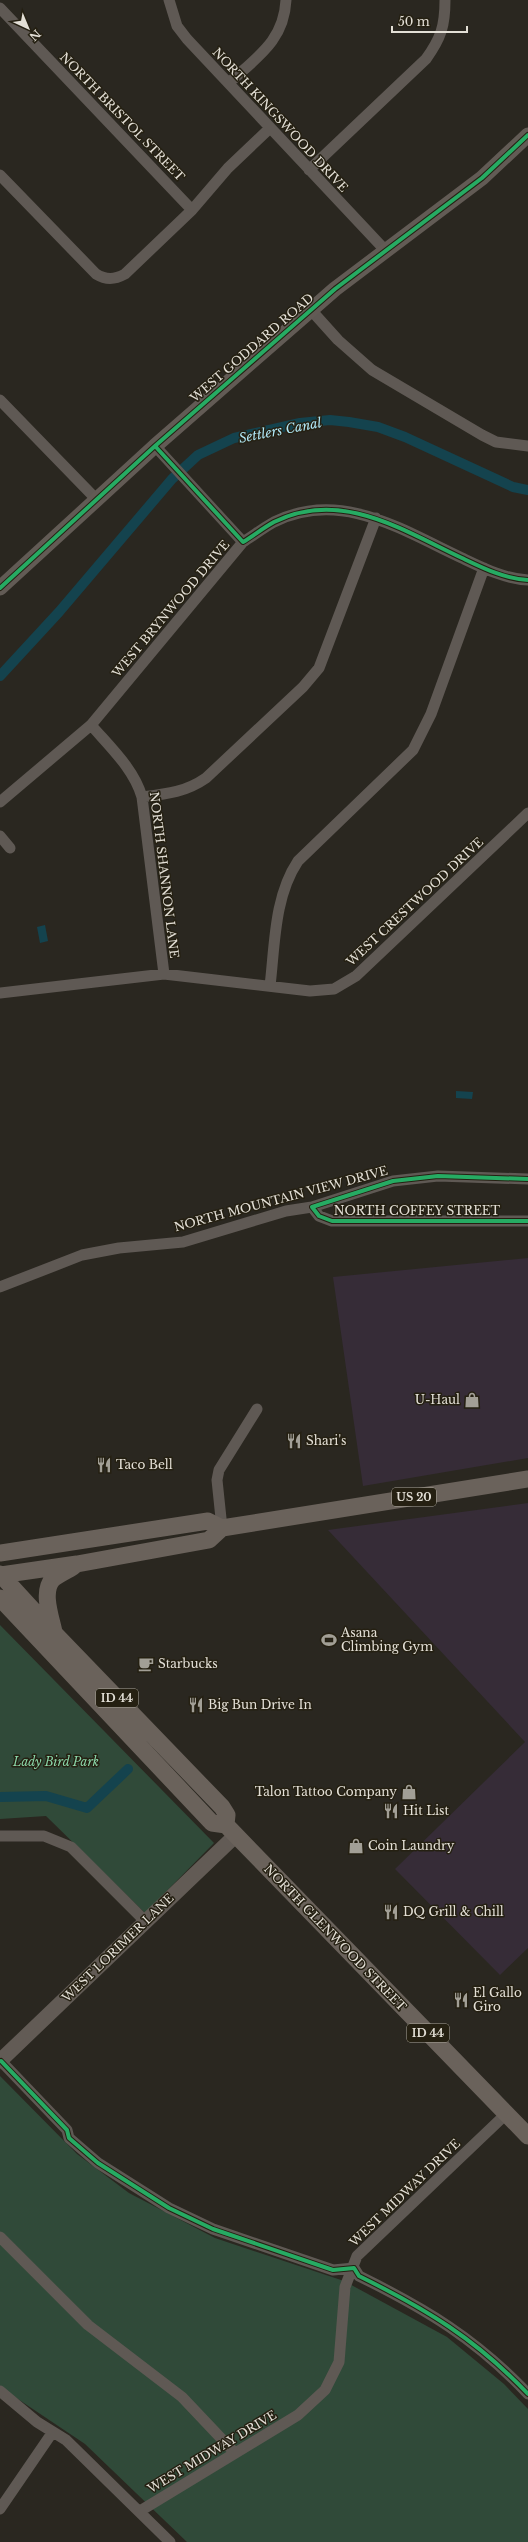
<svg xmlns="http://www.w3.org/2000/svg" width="528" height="2542" viewBox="0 0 528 2542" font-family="'Libre Baskerville',serif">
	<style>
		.industrial { fill: #362c37 }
		.green { fill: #304a39 }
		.water { fill: #14434e }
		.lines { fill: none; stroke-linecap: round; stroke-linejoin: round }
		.canal { stroke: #14434e; stroke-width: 10 }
		.street { stroke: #5f5954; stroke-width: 11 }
		.secondary { stroke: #625b55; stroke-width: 15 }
		.primary { stroke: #6a625b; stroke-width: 17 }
		.cycleway-casing { stroke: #252012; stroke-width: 6 }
		.cycleway { stroke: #26ab63; stroke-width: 4 }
		.labels { text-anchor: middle; stroke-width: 3; stroke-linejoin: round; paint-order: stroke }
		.shield { fill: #252012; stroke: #aaa69b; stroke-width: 1 }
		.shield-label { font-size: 11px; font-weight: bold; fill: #e3dfd6 }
		.street-label { font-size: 12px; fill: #e3dfd6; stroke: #252012 }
		.poi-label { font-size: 12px; fill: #e3dfd6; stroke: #252012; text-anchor: start }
		.park-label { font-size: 12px; font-style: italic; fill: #8bd7a9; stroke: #252012 }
		.water-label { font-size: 13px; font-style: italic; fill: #b1e9f8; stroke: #252012 }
	</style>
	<rect width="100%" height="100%" fill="#2a2720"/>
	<path class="industrial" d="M528 1258V1458L363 1486 333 1277Z
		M528 1503V1948L500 1975 395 1869 525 1742 328 1530Z"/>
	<path class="green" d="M0 1625 214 1843 145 1913 46 1816 0 1819Z
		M0 2076 77 2154 129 2193 215 2238 344 2281 447 2337 504 2384 528 2409V2542H187L85 2444 0 2387Z"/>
	<path class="water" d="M45 925 48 941 40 943 37 927Z
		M456 1091 473 1092 472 1099 456 1098Z"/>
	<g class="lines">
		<path class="canal" d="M0 676 59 612 172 479 198 455 234 438 300 423 330 420 349 422 378 427 405 437 513 487 528 490
			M0 1797 46 1796 87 1808 128 1769"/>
		<path class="street" d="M169 0 177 26 187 39 385 250
			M0 8 192 210
			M229 83C257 57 284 41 286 0
			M309 170 426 59C441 38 445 26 445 0
			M0 175 96 274C106 280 114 280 125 274L192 210 228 168 270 128
			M311 310 338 340 372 370 482 435 496 442 528 446
			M0 400 97 500
			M155 446 243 542
			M91 725C110 747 134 769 142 797L164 974
			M142 797C167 794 186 792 206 778L303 687 319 668 376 518
			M0 802 91 725 243 542C253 536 263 528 274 522 341 489 402 530 462 558 483 568 505 579 528 580
			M0 836 10 848
			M270 986C275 944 274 897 298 861L413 750 431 714 484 568
			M0 993 164 974 310 991 334 989 356 976 528 813
			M312 1207 319 1216 332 1221H528
			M0 1287 82 1255 119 1248 183 1242 286 1211 312 1207 393 1181 438 1176 528 1179
			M222 1528 217 1480 219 1470 257 1409
			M0 1836H44L71 1847 146 1922
			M1 2061 67 2130 69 2138 98 2163 169 2208 213 2229 333 2270 354 2268 359 2276C426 2309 476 2339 528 2394
			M0 2237 88 2325 182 2397 235 2453
			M0 2391 37 2422 66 2440 170 2542
			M0 2509 52 2433
			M140 2511 298 2415 325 2390 339 2362 345 2287 357 2256 506 2114"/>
		<path class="secondary" d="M0 588 155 446 335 289 482 178 528 135
			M0 2061 236 1835"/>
		<path class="primary" d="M0 1553 208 1521 222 1528
			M0 1574 55 1634 222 1807 227 1815 226 1825
			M0 1575 77 1564 209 1540 222 1528 528 1479
			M0 1598 212 1823 226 1825 528 2136
			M54 1632C51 1617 41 1591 53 1579 59 1574 67 1571 73 1567"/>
		<g class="cycleway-casing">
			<path id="cycleway" d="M155 446 243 542C253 536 263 528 274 522 341 489 402 530 462 558 483 568 505 579 528 580
				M0 588 155 446 335 289 482 178 528 135
				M528 1179 438 1176 393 1181 312 1207 319 1216 332 1221H528
				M1 2061 67 2130 69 2138 98 2163 169 2208 213 2229 333 2270 354 2268 359 2276C426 2309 476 2339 528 2394"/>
		</g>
		<use href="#cycleway" class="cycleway"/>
	</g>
	<defs>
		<g id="shop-bare" transform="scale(1.2)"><path d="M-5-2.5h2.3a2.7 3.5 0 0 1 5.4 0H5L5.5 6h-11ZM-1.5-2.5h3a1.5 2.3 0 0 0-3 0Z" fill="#a29f96" stroke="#252012" stroke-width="2.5" paint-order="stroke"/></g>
		<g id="restaurant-bare" transform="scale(1.2)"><path d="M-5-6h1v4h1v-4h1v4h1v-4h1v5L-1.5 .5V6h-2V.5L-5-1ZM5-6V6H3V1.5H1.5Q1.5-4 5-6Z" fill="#a29f96" stroke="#252012" stroke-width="2.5" paint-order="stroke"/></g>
		<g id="stadium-bare" transform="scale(1.2)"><path d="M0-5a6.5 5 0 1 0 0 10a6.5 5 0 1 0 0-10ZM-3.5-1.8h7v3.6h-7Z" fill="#a29f96" stroke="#252012" stroke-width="2.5" paint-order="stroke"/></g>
		<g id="cafe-bare" transform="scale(1.2)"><path d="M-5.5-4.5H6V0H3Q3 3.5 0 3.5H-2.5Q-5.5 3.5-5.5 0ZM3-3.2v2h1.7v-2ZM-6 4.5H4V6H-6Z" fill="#a29f96" stroke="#252012" stroke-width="2.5" paint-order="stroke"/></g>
	</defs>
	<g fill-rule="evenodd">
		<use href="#shop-bare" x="472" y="1400"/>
		<use href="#restaurant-bare" x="294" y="1441"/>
		<use href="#restaurant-bare" x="104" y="1465"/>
		<use href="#stadium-bare" x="329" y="1640"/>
		<use href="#cafe-bare" x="146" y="1664"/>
		<use href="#restaurant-bare" x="196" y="1705"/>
		<use href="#shop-bare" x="409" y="1792"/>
		<use href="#restaurant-bare" x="391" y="1811"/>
		<use href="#shop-bare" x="356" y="1846"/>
		<use href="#restaurant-bare" x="391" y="1912"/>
		<use href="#restaurant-bare" x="461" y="2000"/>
	</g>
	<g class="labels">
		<g class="shield">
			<rect x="392" y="1488" width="44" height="18" rx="3"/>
			<rect x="96" y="1689" width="42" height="18" rx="3"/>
			<rect x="407" y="2024" width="42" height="18" rx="3"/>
		</g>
		<g class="shield-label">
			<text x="414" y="1501">US 20</text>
			<text x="117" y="1702">ID 44</text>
			<text x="428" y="2037">ID 44</text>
		</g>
		<g class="street-label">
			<text transform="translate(122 117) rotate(46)" y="4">NORTH BRISTOL STREET</text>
			<text transform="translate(280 120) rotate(47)" y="4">NORTH KINGSWOOD DRIVE</text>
			<text transform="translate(252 348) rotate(-41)" y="4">WEST GODDARD ROAD</text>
			<text transform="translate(171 609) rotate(-50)" y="4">WEST BRYNWOOD DRIVE</text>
			<text transform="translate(164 875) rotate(83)" y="4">NORTH SHANNON LANE</text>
			<text transform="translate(415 902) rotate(-43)" y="4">WEST CRESTWOOD DRIVE</text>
			<text transform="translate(281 1199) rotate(-15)" y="4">NORTH MOUNTAIN VIEW DRIVE</text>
			<text x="417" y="1215">NORTH COFFEY STREET</text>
			<text transform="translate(335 1938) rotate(46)" y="4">NORTH GLENWOOD STREET</text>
			<text transform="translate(118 1948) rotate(-44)" y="4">WEST LORIMER LANE</text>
			<text transform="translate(405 2193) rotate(-44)" y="4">WEST MIDWAY DRIVE</text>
			<text transform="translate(212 2452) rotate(-31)" y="4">WEST MIDWAY DRIVE</text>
		</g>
		<g class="poi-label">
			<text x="460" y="1404" text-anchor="end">U-Haul</text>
			<text x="306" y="1445">Shari's</text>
			<text x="116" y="1469">Taco Bell</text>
			<text x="341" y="1637">Asana<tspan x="341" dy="14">Climbing Gym</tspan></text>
			<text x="158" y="1668">Starbucks</text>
			<text x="208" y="1709">Big Bun Drive In</text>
			<text x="397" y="1796" text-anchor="end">Talon Tattoo Company</text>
			<text x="403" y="1815">Hit List</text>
			<text x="368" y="1850">Coin Laundry</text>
			<text x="403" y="1916">DQ Grill &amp; Chill</text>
			<text x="473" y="1997">El Gallo<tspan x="473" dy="14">Giro</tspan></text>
		</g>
		<g class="park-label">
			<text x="56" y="1766">Lady Bird Park</text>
		</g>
		<g class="water-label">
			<text transform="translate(280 430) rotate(-11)" y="5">Settlers Canal</text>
		</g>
	</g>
	<g transform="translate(28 28) rotate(136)" stroke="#252012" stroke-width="3" paint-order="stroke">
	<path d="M0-3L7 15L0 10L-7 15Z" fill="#e3dfd6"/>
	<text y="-6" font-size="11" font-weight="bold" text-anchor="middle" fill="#e3dfd6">N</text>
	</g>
	<path d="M392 26v6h75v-6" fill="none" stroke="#e3dfd6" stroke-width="2"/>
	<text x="398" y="26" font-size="12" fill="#e3dfd6" stroke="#252012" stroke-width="3" paint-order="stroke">50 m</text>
</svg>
